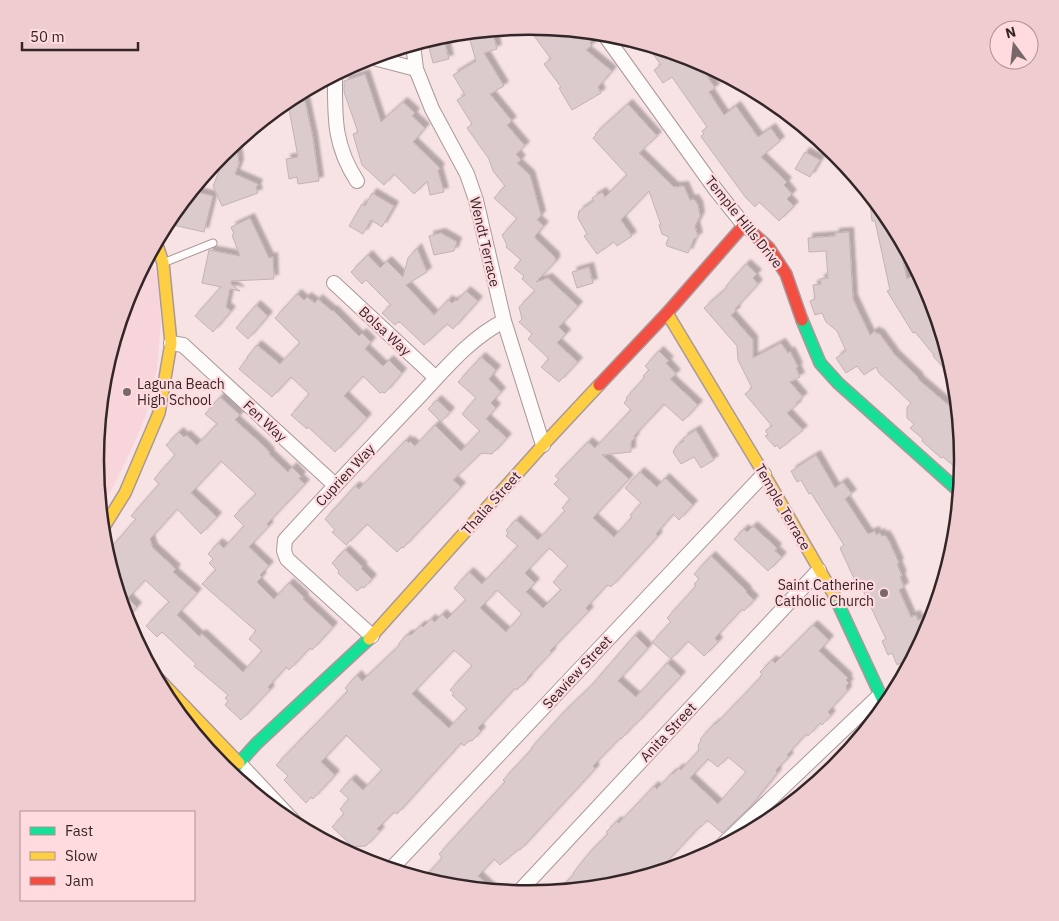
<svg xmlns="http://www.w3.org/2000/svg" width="1059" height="921" viewBox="0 0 1059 921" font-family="'IBM Plex Sans',sans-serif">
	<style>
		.built { fill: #f8d5da }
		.building { fill: #dbcbcd; stroke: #c3b3b5; fill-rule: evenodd; filter: url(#shadow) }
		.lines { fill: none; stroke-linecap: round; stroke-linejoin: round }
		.lane-casing { stroke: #a9999b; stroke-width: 9 }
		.street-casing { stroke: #a9999b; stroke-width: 16 }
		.fast-casing { stroke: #a9999b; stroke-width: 14 }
		.slow-casing { stroke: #a9999b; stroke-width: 14 }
		.jam-casing { stroke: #a9999b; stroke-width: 14 }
		.lane { stroke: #fefbfb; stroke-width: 7 }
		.street { stroke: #fefbfb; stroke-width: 14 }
		.fast { stroke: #16e098; stroke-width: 11 }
		.slow { stroke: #ffcf43; stroke-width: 11 }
		.jam { stroke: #f24e42; stroke-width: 11 }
		.poi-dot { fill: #78686a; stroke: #ffdade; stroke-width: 2 }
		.labels { text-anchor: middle; stroke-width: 4.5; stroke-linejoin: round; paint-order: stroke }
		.street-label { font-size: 14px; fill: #342628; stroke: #ffdade }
		.poi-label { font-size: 14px; fill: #342628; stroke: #ffdade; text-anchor: start }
		.rim { fill: none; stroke: #342628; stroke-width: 2.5 }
	</style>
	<defs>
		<filter id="shadow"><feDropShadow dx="4.5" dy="-4.5" stdDeviation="1" flood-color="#0004"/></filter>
	</defs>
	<rect width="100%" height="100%" fill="#f7e2e4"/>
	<path class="built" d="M149 255 157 276 161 321 157 368 148 408 138 435 114 485 100 509 95 460 104 376 128 294Z"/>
	<path class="building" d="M540 27 586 32 592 40 590 43 592 45 586 50 612 71 598 87 601 93 572 110 559 88 561 87 544 64 551 59 532 33Z
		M492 30 497 49 484 53 504 86 490 94 512 121 507 125 525 146 516 154 521 160 517 163 530 175 541 215 537 220 544 226 535 236V238L555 257V262L536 282 548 278 578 306 559 327 566 334 557 343 578 362 559 382 541 367 549 359 528 339 532 334 519 322 522 319 519 307 535 291 522 279 524 276 514 268 521 260 506 247 507 245 502 235 517 219 494 198 505 186 493 171 489 159 467 128 472 124 457 100 465 95 453 75 476 61 468 33Z
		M443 35 449 59 433 63 427 40Z
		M646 44 696 59 715 88 709 92 724 115 736 106 758 137 771 128 780 141 761 157 787 182 784 185 792 194 787 199 794 206 779 221 759 202 755 207 746 198 702 138 701 136 704 134 702 131 707 127 672 77 663 83 654 70 661 65Z
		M365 74 381 122 403 102 415 113 412 116 425 128 413 142 440 168 438 171 444 192 430 195 427 181 414 194 394 174 384 185 362 165 353 134 358 132 344 92V81Z
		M305 101 313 138 319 181 298 184 297 177 289 179 286 159 298 157 288 104Z
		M628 104 657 136 639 153 674 187 684 186 690 200 694 199 698 205 700 216 695 226 698 237 694 239 688 253 667 246 666 244 669 237 662 234 659 225H661L649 191 621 220 632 236 617 246 614 242 597 254 584 236 587 234 578 218 579 211 594 201 592 198 602 192 605 197 627 175 593 138 596 135 595 134Z
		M236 142 239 164 235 174 258 184 256 188 258 193 222 206 213 186 222 164 216 161Z
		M805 152 820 160 810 177 795 169Z
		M192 191 213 196 204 232 173 225 174 222 168 221Z
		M372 193 394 206 382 227 371 220 363 234 349 226 362 204 365 206Z
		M869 193 891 219 905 247 900 248 907 279 912 276 926 300 928 299 936 310 956 382 933 356 934 355 915 332 913 333 887 291 890 290 875 221H872Z
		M250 218 269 258 273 257 274 279 231 281V284L240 291 230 289 226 307 231 311 213 332 195 316 221 287 202 283 209 250 240 256 232 235 234 234 231 227Z
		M849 232 853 299 870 335 875 331 877 334 879 333 895 355 919 378 918 379 959 414 964 460 962 473 943 457 941 458 922 441 923 439 910 428 914 424 907 418V407L911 403 879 373 876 367 864 375 857 366 846 373 836 358 846 351 837 331 826 322 822 313 815 315 810 301 815 299 813 285 821 284 820 279 828 278 826 251 809 252 808 238 835 236V233Z
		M441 233 457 242 454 251 434 255 429 236Z
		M417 248 427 272 406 285 434 315 448 300 452 303 456 300 457 301 466 291 478 301 453 329 447 324 424 345 401 323 398 322 395 325 382 313 391 305 366 280 362 284 351 272 368 255 380 268 387 261 403 277 408 258Z
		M746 264 757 274 753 278 758 284 735 309 736 311 731 315 753 340V358L781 343 788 353 790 351 798 367 796 368 800 377 790 382 803 397 796 403 797 405 787 413 803 430 780 449 777 445 775 447 765 436 768 435 766 432V430L772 426 745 394 752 388 738 360 737 346 704 308 727 288 726 286Z
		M589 267 593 283 577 288 572 272Z
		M297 294 304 300 307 297 315 303 318 299 332 311 333 310 359 336 362 333 371 342 365 349 383 366 389 360 402 373 385 393 382 392 380 393 363 376 344 396 367 418 335 452 308 427 307 429 291 415 309 394 291 377 272 397 239 369 248 357H247L257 345 280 364 300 343 275 318Z
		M256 305 268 316 248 339 236 328Z
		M659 351 669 361 666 363 676 374 670 379 698 405 683 421 664 404 634 436 635 437 631 442V452L602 455 629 479 593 518 614 537 632 517 630 515 641 503 625 488 640 472 657 487 665 478 693 505 679 520 673 514 656 534 658 536 611 587 608 585 604 588 586 608 589 611 550 651 552 652 527 678 528 679 517 690 515 688 478 728 481 731 472 741 470 740 464 746 461 743 397 814 394 812 377 829 380 831 366 846 353 847 332 827 344 814 340 809 349 799 340 791 351 779 363 790 382 770 346 735 321 762 335 775 313 799 311 797 306 803 284 780 288 776 276 765 348 691 345 688 357 675 362 681 399 646V643L407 635H411L421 625 423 627 431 619 435 622 442 614 447 619 466 600 454 588 469 572 482 584 518 546 506 536 508 533 506 530 516 520 538 540 565 511 562 508 570 499 554 484 559 479 555 476 588 442 595 448 631 410 624 403 627 399 626 398 645 377 643 376 649 370 645 366ZM549 548 568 566 553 582 561 590 543 608 526 592 535 583 525 573ZM497 590 522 614 506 632 480 608ZM454 650 472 666 450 690 454 693 452 695 467 709 449 728 412 694Z
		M481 357 496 370 489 379 501 392 491 403 496 408 486 419 507 438 492 454 481 453 453 480 461 487 403 548 402 547 397 552 367 524 346 545 332 532 335 530 325 519 355 486 359 489 406 440 409 443 410 441 415 446 435 425 461 451 480 431 462 414 476 398 458 382Z
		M220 397 240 415 235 420 264 446 270 453 269 454 288 472 292 467 301 476 299 479 305 484 267 524 269 526 249 547 269 566 260 575 262 577 257 582 274 599 289 583 304 597 303 599 333 627 312 650 310 648 289 670 286 667 268 687 270 690 241 720 225 705 228 701 225 698 228 695 194 666 196 664 162 632 157 637 146 626 169 602 145 580 128 598 137 607 126 619 106 553 136 519 131 516 159 484 154 479 175 455 166 445 179 432 184 437 186 435 197 445 217 424 205 414ZM221 461 256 494 234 516 244 526 224 548 218 543 208 554 213 559 209 563 216 570 202 584 256 631 249 639 262 651 243 672 202 634 199 636 177 615 197 593 173 572 176 569 153 548 150 539 177 509 201 534 217 517 191 493Z
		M437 400 450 412 441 422 428 409Z
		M696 430 714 460 701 468 694 457 681 464 673 452 676 446 684 441 683 438Z
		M816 455 835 488 843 482 852 494 845 499 868 534 875 531 876 535 880 533 882 536 885 535 889 541 899 563 897 564 902 576 900 577 904 587 899 590 911 617 916 615 918 620 935 612 931 627 917 652 907 657 908 659 897 665 892 653 888 655 882 641 886 639 860 584 857 585 840 548 844 545 811 493 809 494 801 480 797 482 791 471Z
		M752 527H754L777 548 775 551 782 557 768 571 734 539 744 529 747 532Z
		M345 550 363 567 361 568 372 579 364 588 362 587 357 591 338 573 339 571 332 563Z
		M711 556 747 591 746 592 754 600 744 611 742 609 715 638 718 642 704 656 688 641 671 659 652 642 671 622 667 618 696 586 694 584 699 579 694 574Z
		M813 625 829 640 819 651 848 678 846 680 849 683 846 686 847 691 828 712 831 715 822 725 820 723 808 736 806 734 787 755 789 757 776 770 777 773 750 807 722 833 707 820 701 827 700 826 659 870 655 867 651 872 649 871 642 878 614 886 557 892 574 874 573 873 589 853 608 834 606 832 617 821 619 823 654 786 657 789 672 773 673 774 679 768 681 770 699 750 698 745 701 741 700 739 715 723 716 724 759 679 762 674 760 672 772 660 775 663ZM728 757 746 772 718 804 690 778 708 759 718 767Z
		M635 635 648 648 618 681 636 697 667 663 681 676 636 724H635L621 739 620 738 593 766 595 769 520 850 519 849 500 865 494 859 478 876 494 891 444 886 422 880 442 858 439 854 505 782 503 780 532 749 531 748 564 712 590 687Z"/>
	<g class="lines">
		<g class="lane-casing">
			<path id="lane" d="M163 263 213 243"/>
		</g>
		<g class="street-casing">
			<path id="street" d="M604 34 716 190 744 225
				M413 44 416 69 432 109 467 174 476 200 504 321 543 445
				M370 57 416 69
				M335 74C335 116 333 144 357 181
				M334 283 436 378
				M171 343 183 345 335 485
				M372 636 287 559 284 551 285 540C327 494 370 448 413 403 441 374 468 339 504 321
				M239 763 299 827
				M716 851 880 695
				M390 870 764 474
				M517 894 819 570"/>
		</g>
		<g class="fast-casing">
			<path id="fast" d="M802 320 820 363 838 383 961 493
				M834 595 886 707
				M230 773 257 743 369 639"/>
		</g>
		<g class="slow-casing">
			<path id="slow" d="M667 313 764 474 834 595
				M102 530 125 493 159 413 171 343 163 263 156 242
				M369 639 543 445 599 385
				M154 674 239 763"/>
		</g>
		<g class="jam-casing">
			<path id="jam" d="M599 385 667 313 744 225 769 248 786 274 802 320"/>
		</g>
		<use href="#lane" class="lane"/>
		<use href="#street" class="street"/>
		<use href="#fast" class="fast"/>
		<use href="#slow" class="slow"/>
		<use href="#jam" class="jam"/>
	</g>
	<g class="poi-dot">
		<circle cx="127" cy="392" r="5"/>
		<circle cx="884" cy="593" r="5"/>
	</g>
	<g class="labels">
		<g class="street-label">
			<text transform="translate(744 222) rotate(51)" y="5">Temple Hills Drive</text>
			<text transform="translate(485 242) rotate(77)" y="5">Wendt Terrace</text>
			<text transform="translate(385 331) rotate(43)" y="5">Bolsa Way</text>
			<text transform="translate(265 421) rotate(43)" y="5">Fen Way</text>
			<text transform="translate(345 475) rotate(-47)" y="5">Cuprien Way</text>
			<text transform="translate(491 503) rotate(-48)" y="5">Thalia Street</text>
			<text transform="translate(783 507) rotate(60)" y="5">Temple Terrace</text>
			<text transform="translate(577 672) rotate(-47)" y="5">Seaview Street</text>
			<text transform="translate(668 732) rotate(-47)" y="5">Anita Street</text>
		</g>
		<g class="poi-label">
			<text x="137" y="389">Laguna Beach<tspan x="137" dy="16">High School</tspan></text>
			<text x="874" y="590" text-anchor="end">Saint Catherine<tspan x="874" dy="16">Catholic Church</tspan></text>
		</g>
	</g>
	<path d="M0 0H1059V921H0ZM104 460a425 425 0 1 1 850 0a425 425 0 1 1-850 0Z" fill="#efcccf" fill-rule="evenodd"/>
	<path class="rim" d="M104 460a425 425 0 1 1 850 0a425 425 0 1 1-850 0Z"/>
	<rect x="20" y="811" width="175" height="90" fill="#ffdade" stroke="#ae9295"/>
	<rect x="30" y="827" width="25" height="8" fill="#16e098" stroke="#ae9295"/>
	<text x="65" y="836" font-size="15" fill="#342628">Fast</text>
	<rect x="30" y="852" width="25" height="8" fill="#ffcf43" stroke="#ae9295"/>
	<text x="65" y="861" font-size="15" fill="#342628">Slow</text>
	<rect x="30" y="877" width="25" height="8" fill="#f24e42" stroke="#ae9295"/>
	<text x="65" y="886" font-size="15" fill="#342628">Jam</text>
	<g transform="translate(1014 45) rotate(345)"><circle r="24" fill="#ffdade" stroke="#ae9295"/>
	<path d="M0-4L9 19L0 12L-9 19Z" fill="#78686a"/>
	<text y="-8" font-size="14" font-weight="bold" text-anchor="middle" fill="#342628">N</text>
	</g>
	<path d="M22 42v8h116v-8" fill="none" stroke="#342628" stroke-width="2.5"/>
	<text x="30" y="42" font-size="15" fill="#342628" stroke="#ffdade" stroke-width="4" paint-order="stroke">50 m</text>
</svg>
